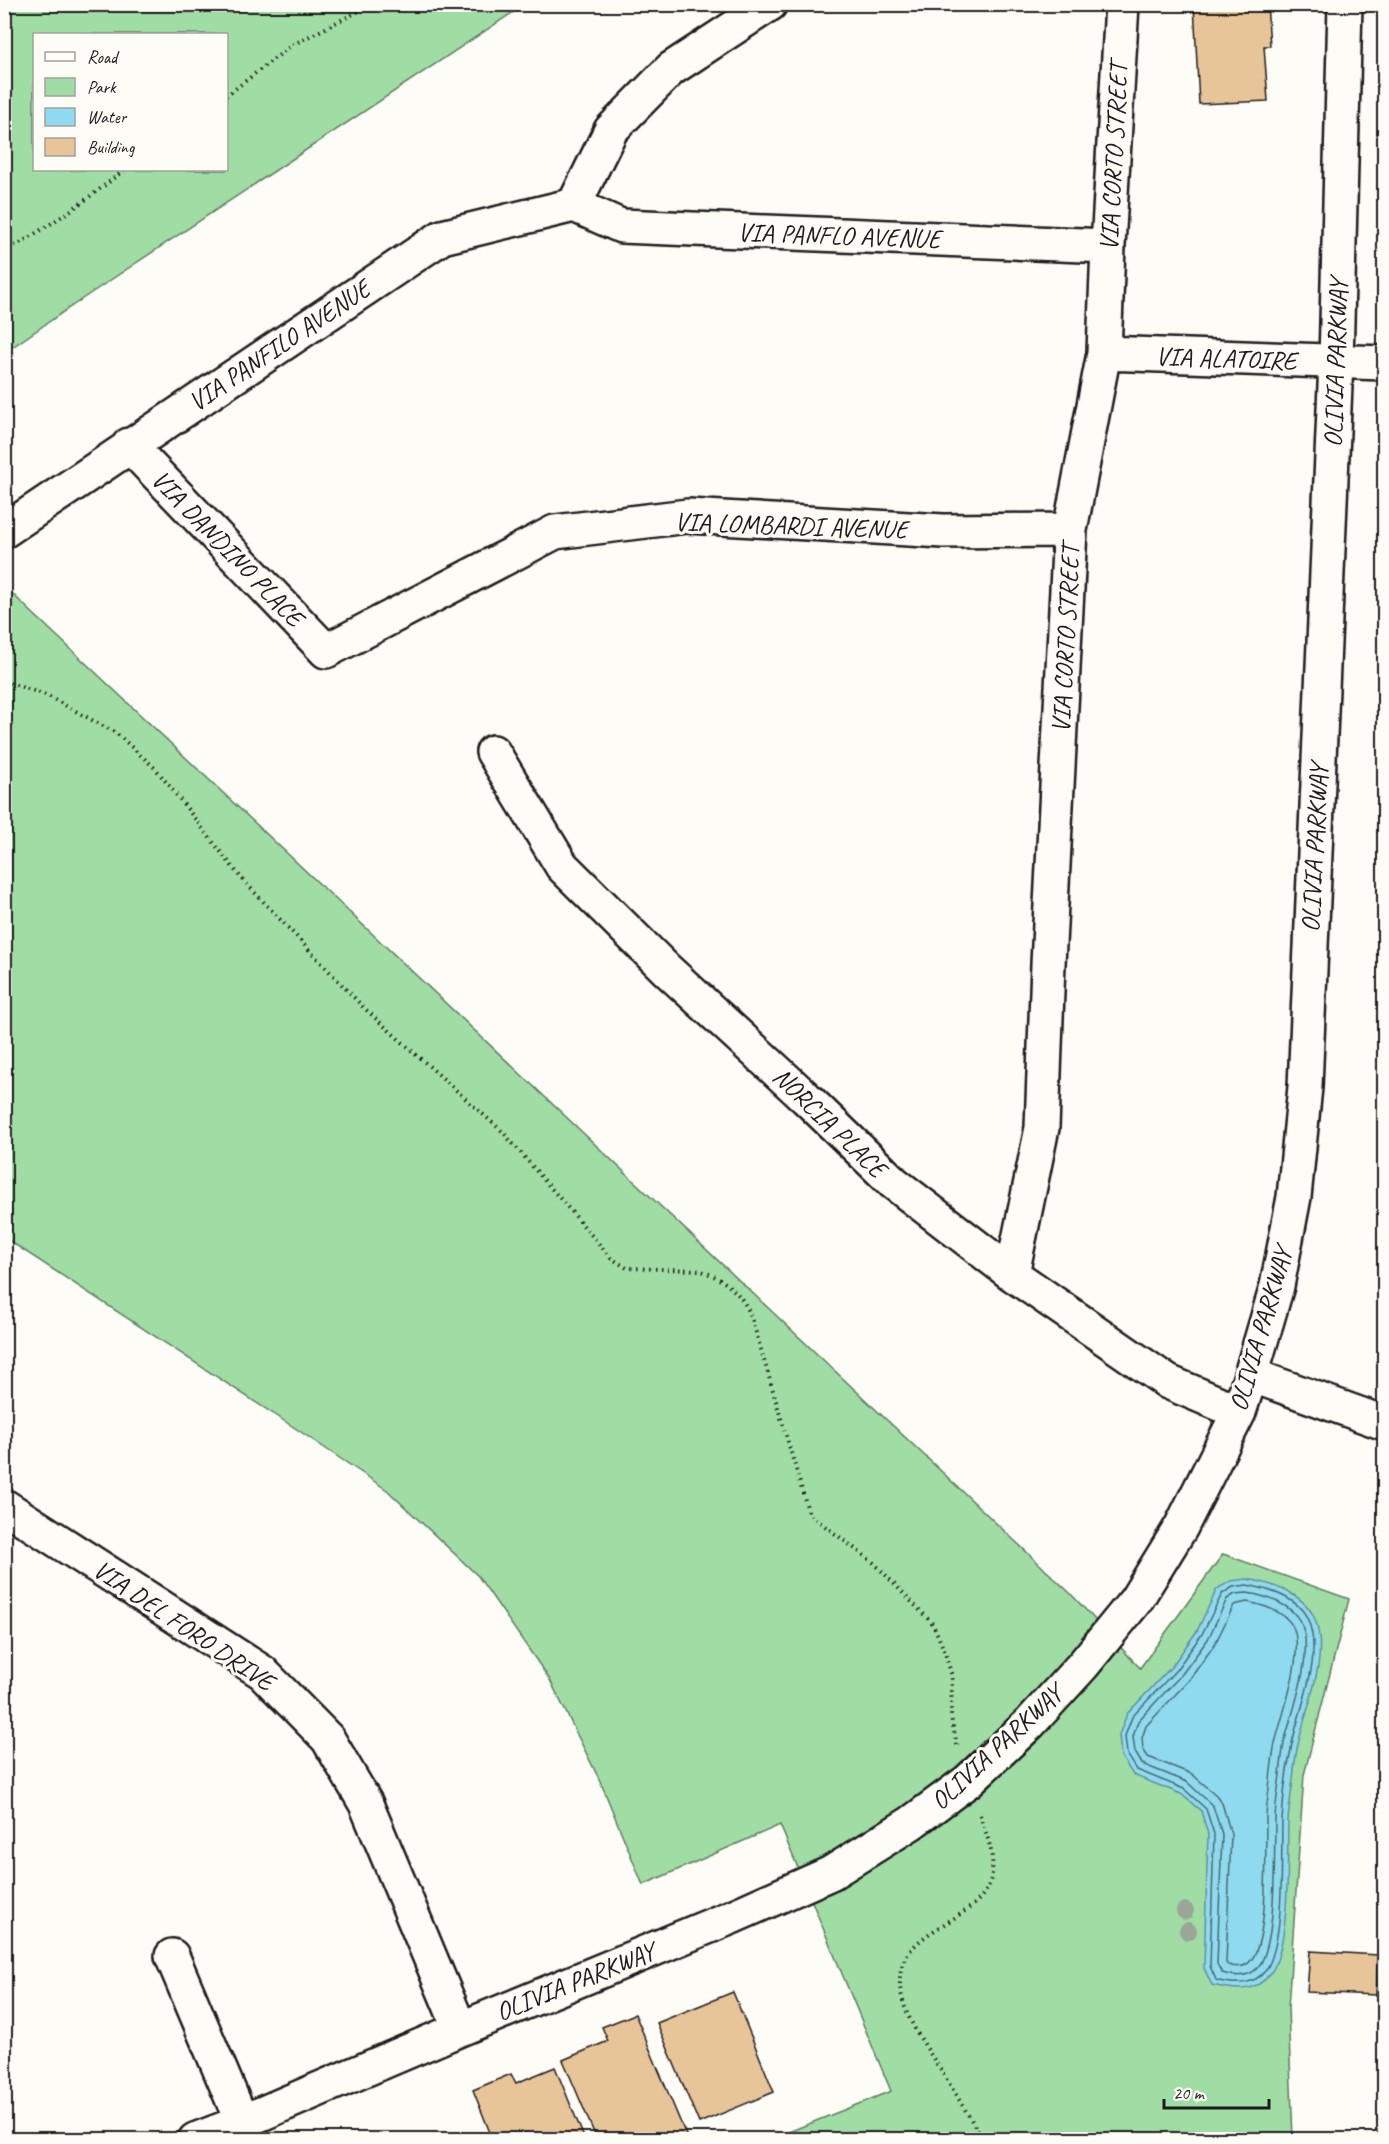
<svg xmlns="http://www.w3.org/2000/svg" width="1389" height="2144" viewBox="0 0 1389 2144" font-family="Caveat,sans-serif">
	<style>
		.green { fill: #a0dda4; stroke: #5e7c60; stroke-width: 1.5; fill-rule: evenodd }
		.water { fill: #8fdaef; stroke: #618e9b; stroke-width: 1.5 }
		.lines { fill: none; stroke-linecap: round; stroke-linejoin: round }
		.shore { stroke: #4a6870; stroke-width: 1.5 }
		.building { fill: #e8c499; stroke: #1c1c1c; stroke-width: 1.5 }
		.minor-casing { stroke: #1c1c1c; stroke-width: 38 }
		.path { stroke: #1c1c1c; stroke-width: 4; stroke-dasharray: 1.5 4.5; stroke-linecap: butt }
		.minor { stroke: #fdfcf7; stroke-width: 33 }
		.tree { fill: #9ba699 }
		.labels { text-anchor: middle; stroke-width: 6; stroke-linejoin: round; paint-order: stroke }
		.street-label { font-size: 26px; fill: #1c1c1c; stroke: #fdfcf7 }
	</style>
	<rect width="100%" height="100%" fill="#fdfcf7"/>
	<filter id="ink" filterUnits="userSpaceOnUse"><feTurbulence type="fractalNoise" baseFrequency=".0167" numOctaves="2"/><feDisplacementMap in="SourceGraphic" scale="12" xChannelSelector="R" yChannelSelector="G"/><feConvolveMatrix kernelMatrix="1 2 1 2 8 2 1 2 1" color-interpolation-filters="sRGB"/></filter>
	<g filter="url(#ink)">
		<path class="green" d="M5 4H524V5L85 297 5 352ZM34 34H226V170H34Z
			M4 586 1070 1593 1140 1668 1223 1554 1349 1599 1304 1775 1288 2008 1293 2139H771L891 2091 780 1825 643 1885 601 1783 550 1680 478 1576 387 1490 295 1428 5 1238Z"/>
		<path class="water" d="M1247 1579C1270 1583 1302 1593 1313 1615 1332 1653 1305 1709 1297 1749 1295 1759 1294 1770 1293 1780 1291 1794 1289 1808 1288 1821 1287 1857 1291 1946 1270 1974 1255 1994 1233 1990 1212 1985L1204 1968 1208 1834 1201 1811 1181 1794 1133 1775 1121 1756 1119 1735 1127 1714 1172 1666 1197 1631 1217 1589 1231 1581Z"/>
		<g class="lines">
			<path class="shore" d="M1247 1585C1268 1589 1299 1597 1308 1620 1324 1659 1298 1709 1291 1749 1286 1772 1283 1798 1282 1821 1281 1857 1285 1941 1266 1970 1254 1986 1233 1985 1216 1980L1210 1966 1214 1834 1206 1809 1184 1789 1137 1770 1127 1754 1125 1736 1132 1717 1176 1670 1202 1634 1222 1594 1233 1587Z
				M1247 1593C1266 1596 1292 1604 1301 1623 1315 1653 1292 1712 1284 1743 1282 1754 1281 1765 1280 1775 1278 1790 1275 1806 1275 1821 1274 1853 1277 1941 1259 1966 1250 1978 1235 1977 1222 1973L1217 1964 1222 1834 1213 1806 1187 1782 1142 1764 1135 1752 1133 1737 1138 1721 1182 1674 1208 1639 1227 1599 1235 1594Z
				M1247 1602C1263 1605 1285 1611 1293 1627 1305 1652 1282 1715 1275 1743 1272 1757 1271 1773 1269 1788 1268 1798 1266 1809 1266 1819 1265 1851 1269 1934 1252 1959 1246 1968 1237 1968 1228 1965L1226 1963 1231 1834 1222 1803 1216 1795 1192 1774 1148 1757 1143 1749 1142 1738 1146 1726 1189 1680 1215 1644 1234 1605Z"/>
		</g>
		<path class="building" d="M1194 4H1267L1270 46H1264L1268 101 1199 104Z
			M1310 1951 1378 1955 1376 1995 1307 1992Z
			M733 1992 774 2092 699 2123 657 2023Z
			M635 2014 688 2140H597L563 2060 608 2041 602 2027Z
			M555 2067 585 2140H493L473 2090 511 2074 516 2083Z"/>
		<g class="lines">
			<g class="minor-casing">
				<path id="minor" d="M574 205 621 226 1108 246
					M574 205 611 130 671 69 770 4
					M1104 353 1384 363
					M129 445 326 651 555 532 688 516 943 531 1070 530
					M4 531 442 237 574 205
					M493 752 562 866 666 969 806 1098 894 1183 1012 1274 1168 1382 1239 1412
					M1012 1274 1042 1128 1048 964 1070 530 1104 353 1108 246 1122 4
					M1251 1375 1384 1423
					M4 1506 262 1672 328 1739 366 1804 460 2029
					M172 1956 242 2122
					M195 2140 242 2122 460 2029 734 1916 831 1873 911 1823 968 1781 1030 1723 1083 1665 1136 1600 1181 1527 1239 1412 1251 1375 1277 1286 1294 1197 1305 1087 1336 362 1345 4"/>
			</g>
			<path class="path" d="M226 96 292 45 373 4
				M4 252C47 228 86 201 124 170
				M4 681 46 695 116 733 156 769 242 879 364 1008 503 1132 611 1258 627 1268 699 1270C724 1278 743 1294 752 1319L809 1514 874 1563 933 1624 944 1650 952 1676 951 1717 957 1745
				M980 1815C987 1836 997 1859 990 1882 975 1927 885 1928 902 1997 907 2019 921 2039 933 2058 950 2085 967 2112 983 2140"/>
			<use href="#minor" class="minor"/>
		</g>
		<g class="tree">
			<circle cx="1185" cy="1911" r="9"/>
			<circle cx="1188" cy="1931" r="9"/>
		</g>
	</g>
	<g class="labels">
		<g class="street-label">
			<text transform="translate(1113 157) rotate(-87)" y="9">VIA CORTO STREET</text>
			<text transform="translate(839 235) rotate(2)" y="9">VIA PANFLO AVENUE</text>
			<text transform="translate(279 345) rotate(-34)" y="9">VIA PANFILO AVENUE</text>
			<text transform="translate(1226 358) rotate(2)" y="9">VIA ALATOIRE</text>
			<text transform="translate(1335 363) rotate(-88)" y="9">OLIVIA PARKWAY</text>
			<text transform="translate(791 525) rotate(2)" y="9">VIA LOMBARDI AVENUE</text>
			<text transform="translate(228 548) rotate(46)" y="9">VIA DANDINO PLACE</text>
			<text transform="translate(1065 639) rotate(-87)" y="9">VIA CORTO STREET</text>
			<text transform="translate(1314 848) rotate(-87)" y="9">OLIVIA PARKWAY</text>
			<text transform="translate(830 1122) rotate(44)" y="9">NORCIA PLACE</text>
			<text transform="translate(1260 1329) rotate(-74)" y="9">OLIVIA PARKWAY</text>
			<text transform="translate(184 1625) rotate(34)" y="9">VIA DEL FORO DRIVE</text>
			<text transform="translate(996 1747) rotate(-43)" y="9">OLIVIA PARKWAY</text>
			<text transform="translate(575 1981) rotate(-22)" y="9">OLIVIA PARKWAY</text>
		</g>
	</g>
	<rect width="1389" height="2144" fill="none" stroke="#fdfcf7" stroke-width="24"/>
	<rect x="12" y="12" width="1365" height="2120" fill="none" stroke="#1c1c1c" stroke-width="2" filter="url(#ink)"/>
	<rect x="33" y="33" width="195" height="138" fill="#fdfcf7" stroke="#a3a29f" stroke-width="1.5"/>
	<rect x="45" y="52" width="30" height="9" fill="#fdfcf7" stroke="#a3a29f" stroke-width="1.5"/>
	<text x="87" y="63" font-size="18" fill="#1c1c1c">Road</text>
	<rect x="45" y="78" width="30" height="18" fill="#a0dda4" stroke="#a3a29f" stroke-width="1.5"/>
	<text x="87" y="93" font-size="18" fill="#1c1c1c">Park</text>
	<rect x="45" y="108" width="30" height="18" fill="#8fdaef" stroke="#a3a29f" stroke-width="1.5"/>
	<text x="87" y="123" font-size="18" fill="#1c1c1c">Water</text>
	<rect x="45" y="138" width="30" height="18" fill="#e8c499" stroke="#a3a29f" stroke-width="1.5"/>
	<text x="87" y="153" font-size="18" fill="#1c1c1c">Building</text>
	<path d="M1164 2099v9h105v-9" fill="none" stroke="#1c1c1c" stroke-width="3"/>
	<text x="1173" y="2099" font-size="18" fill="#1c1c1c" stroke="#fdfcf7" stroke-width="4.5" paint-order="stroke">20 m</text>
</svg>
